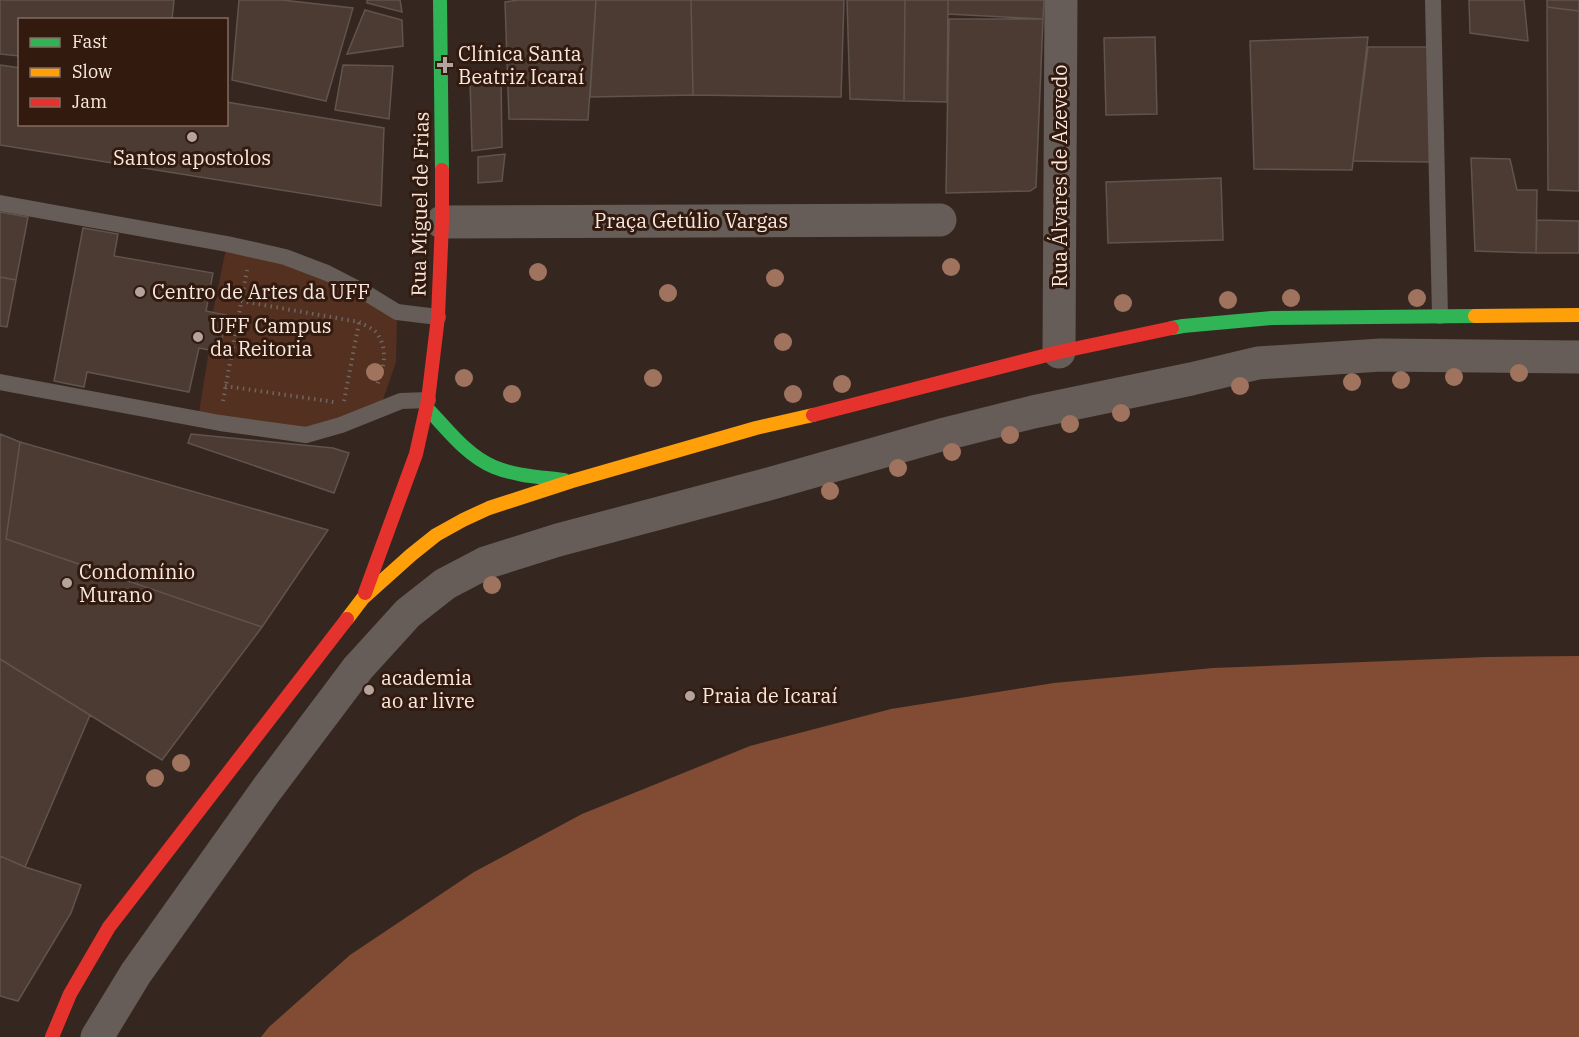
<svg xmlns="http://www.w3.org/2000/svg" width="1579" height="1037" viewBox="0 0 1579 1037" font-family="'IBM Plex Serif',serif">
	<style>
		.green { fill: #53301f }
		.water { fill: #814c33 }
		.building { fill: #4c3b32; stroke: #60544e; stroke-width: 1.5 }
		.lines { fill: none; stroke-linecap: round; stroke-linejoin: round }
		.path { stroke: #6f6661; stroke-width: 4; stroke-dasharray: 1.5 4.5; stroke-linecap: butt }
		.lane { stroke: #665d58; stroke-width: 16 }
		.street { stroke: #665d58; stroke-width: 33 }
		.fast { stroke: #30b455; stroke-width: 14 }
		.slow { stroke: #ff9f0a; stroke-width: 14 }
		.jam { stroke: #e5322d; stroke-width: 14 }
		.tree { fill: #a0735e }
		.poi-dot { fill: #b4a49d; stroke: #321a0f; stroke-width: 2 }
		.labels { text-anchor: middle; stroke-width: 6; stroke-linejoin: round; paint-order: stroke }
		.poi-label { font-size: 20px; fill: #f9e8e0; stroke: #321a0f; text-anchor: start }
		.street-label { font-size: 20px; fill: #f9e8e0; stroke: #321a0f }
	</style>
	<rect width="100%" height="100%" fill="#352720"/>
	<path class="green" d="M227 244 285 257 397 312 396 362 379 411 306 435 198 419 209 350 220 352 226 315 213 312Z"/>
	<path class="water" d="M1579 656V1037H261L269 1027 350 955 474 872 582 814 750 746 891 709 1054 683 1213 668 1488 657Z"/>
	<path class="building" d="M0 0H174L172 20H20V56L0 54Z
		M239 0H282L353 8 326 101 232 80Z
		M367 0H400L402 12 367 3Z
		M519 0H596L588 120 509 119 505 2Z
		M596 0H691L693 95 590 97Z
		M691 0H844L841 97 693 95Z
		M847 0H905L904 101 850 99Z
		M905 0H948L947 102 904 101Z
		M948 0H1044L1043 19 948 14Z
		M1469 0H1524L1528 41 1470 33Z
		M1547 0H1579V11L1547 7Z
		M1547 7 1579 11V191L1548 190Z
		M365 10 402 20 403 46 347 54Z
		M949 19H1043L1036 187 1030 191 946 193Z
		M1155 37 1157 114 1106 115 1104 38Z
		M1368 37 1352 170 1254 169 1250 41Z
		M1368 47H1428L1431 162 1353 161Z
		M0 65 20 68V124H226V102L384 128 381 206 0 145Z
		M343 65 393 66 389 119 335 110Z
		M470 79H501L502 147 472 151Z
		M505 154 502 181 478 183V157Z
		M1471 158 1510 159 1517 190H1537L1536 253 1475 251Z
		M1221 178 1223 240 1108 243 1106 182Z
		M0 212 28 217 16 280 0 277Z
		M1537 220 1579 221V253H1536Z
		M83 228 118 234 114 256 213 273 206 311 226 315 220 352 199 348 189 392 87 372 84 387 54 381Z
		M0 277 16 280 7 327 0 326Z
		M0 434 20 442 6 539 262 627 162 760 0 659Z
		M191 434 333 448 349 453 334 493 188 443Z
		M20 442 328 530 262 627 6 539Z
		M0 659 90 715 25 867 0 856Z
		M0 856 25 867 81 885 71 913 18 1001 0 996Z"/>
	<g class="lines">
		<path class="path" d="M241 301 359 322C364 325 372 328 376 332 389 349 384 370 376 387
			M225 386 334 402
			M223 401 247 270
			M344 401 359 323"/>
		<path class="lane" d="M1433 0 1440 316
			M0 203 227 244 285 257 327 273 366 293 397 312 438 317
			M0 382 220 423 306 435 341 425 401 401 428 400"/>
		<path class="street" d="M442 222 940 220
			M1059 352 1061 0
			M97 1037 136 973 267 789 358 668 408 613 445 584 485 563 558 540 765 485 941 435 1033 412 1191 379 1258 363 1381 355 1579 357"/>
		<path class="fast" d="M440 0 442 170
			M1172 328 1183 326 1272 318 1475 316
			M427 408C447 429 467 456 494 467 516 476 541 477 564 480"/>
		<path class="slow" d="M1475 316 1579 315
			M347 619 363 598 411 555 436 535 463 520 489 508 572 481 756 428 813 415"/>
		<path class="jam" d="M813 415 1059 352 1172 328
			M365 593 416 454 428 400 438 317 442 222V170
			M52 1037 70 994 109 927 347 619"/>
	</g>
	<g class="tree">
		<circle cx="951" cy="267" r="9"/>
		<circle cx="538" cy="272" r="9"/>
		<circle cx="775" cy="278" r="9"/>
		<circle cx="668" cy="293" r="9"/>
		<circle cx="1291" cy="298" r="9"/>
		<circle cx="1417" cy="298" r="9"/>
		<circle cx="1228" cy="300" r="9"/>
		<circle cx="1123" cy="303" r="9"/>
		<circle cx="783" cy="342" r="9"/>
		<circle cx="375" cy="372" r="9"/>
		<circle cx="1519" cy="373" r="9"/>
		<circle cx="1454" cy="377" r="9"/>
		<circle cx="464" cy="378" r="9"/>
		<circle cx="653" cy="378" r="9"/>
		<circle cx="1401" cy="380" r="9"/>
		<circle cx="1352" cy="382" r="9"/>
		<circle cx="842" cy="384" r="9"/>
		<circle cx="1240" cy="386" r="9"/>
		<circle cx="512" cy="394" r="9"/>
		<circle cx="793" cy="394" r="9"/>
		<circle cx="1121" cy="413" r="9"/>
		<circle cx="1070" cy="424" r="9"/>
		<circle cx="1010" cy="435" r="9"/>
		<circle cx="952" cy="452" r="9"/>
		<circle cx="898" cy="468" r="9"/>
		<circle cx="830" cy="491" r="9"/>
		<circle cx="492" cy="585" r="9"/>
		<circle cx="181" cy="763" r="9"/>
		<circle cx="155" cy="778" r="9"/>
	</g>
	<g class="poi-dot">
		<path d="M442 56h6v6h6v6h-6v6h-6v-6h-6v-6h6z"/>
		<circle cx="192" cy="137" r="6"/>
		<circle cx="140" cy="292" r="6"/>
		<circle cx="198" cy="337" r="6"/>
		<circle cx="67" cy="583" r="6"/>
		<circle cx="369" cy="690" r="6"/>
		<circle cx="690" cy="696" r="6"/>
	</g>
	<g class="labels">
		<g class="poi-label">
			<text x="458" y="61">Clínica Santa<tspan x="458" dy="23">Beatriz Icaraí</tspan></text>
			<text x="192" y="165" text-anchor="middle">Santos apostolos</text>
			<text x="152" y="299">Centro de Artes da UFF</text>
			<text x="210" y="333">UFF Campus<tspan x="210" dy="23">da Reitoria</tspan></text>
			<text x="79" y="579">Condomínio<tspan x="79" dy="23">Murano</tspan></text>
			<text x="381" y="685">academia<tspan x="381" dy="23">ao ar livre</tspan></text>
			<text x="702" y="703">Praia de Icaraí</text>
		</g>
		<g class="street-label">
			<text transform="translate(1060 176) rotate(-90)" y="7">Rua Álvares de Azevedo</text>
			<text transform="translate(420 204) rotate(-89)" y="7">Rua Miguel de Frias</text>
			<text x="691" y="228">Praça Getúlio Vargas</text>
		</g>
	</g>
	<rect x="18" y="18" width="210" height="108" fill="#321a0f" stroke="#826c63" stroke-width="1.5"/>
	<rect x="30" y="38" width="30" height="9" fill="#30b455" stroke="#826c63" stroke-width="1.5"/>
	<text x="72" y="48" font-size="18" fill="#f9e8e0">Fast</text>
	<rect x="30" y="68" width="30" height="9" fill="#ff9f0a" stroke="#826c63" stroke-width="1.5"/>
	<text x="72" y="78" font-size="18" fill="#f9e8e0">Slow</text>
	<rect x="30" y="98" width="30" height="9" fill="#e5322d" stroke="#826c63" stroke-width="1.5"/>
	<text x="72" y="108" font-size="18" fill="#f9e8e0">Jam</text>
</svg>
